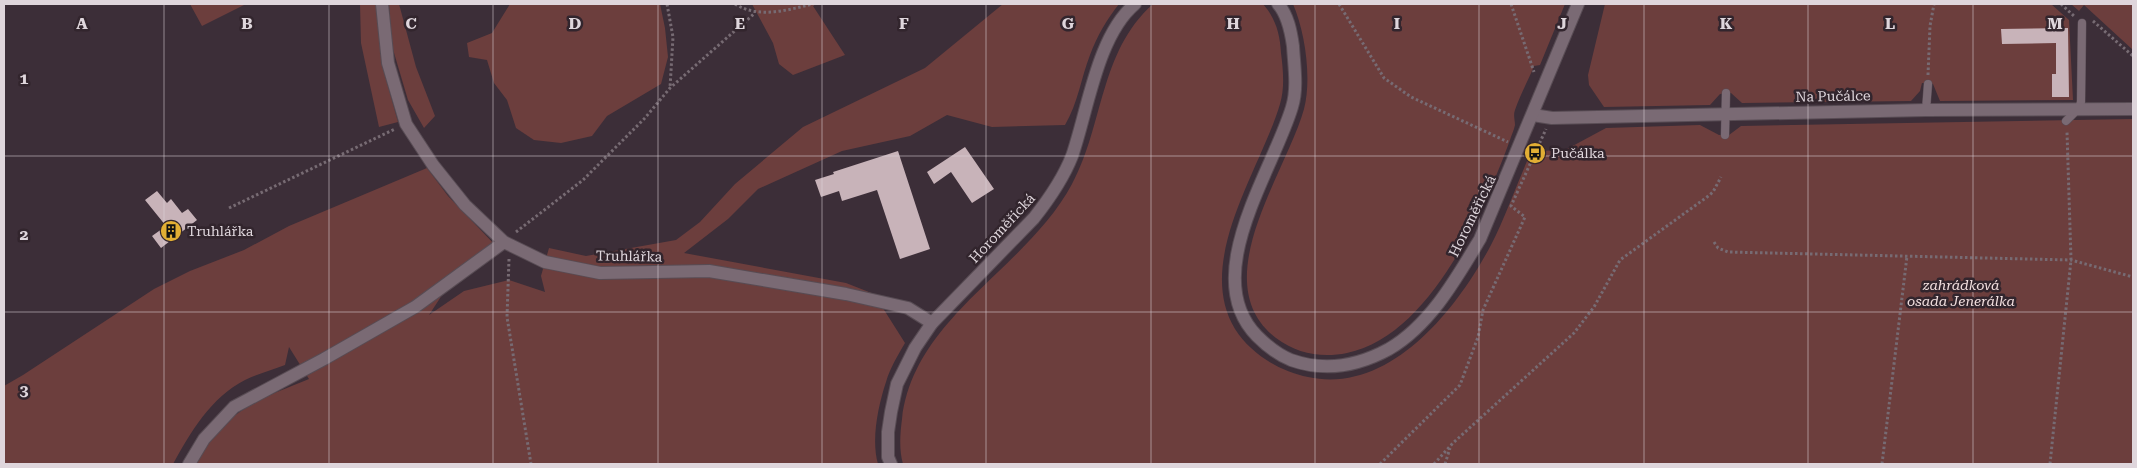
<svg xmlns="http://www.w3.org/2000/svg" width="2137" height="468" viewBox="0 0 2137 468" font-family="'Roboto Serif',serif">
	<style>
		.green { fill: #6c3e3d }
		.building { fill: #c8b3b9 }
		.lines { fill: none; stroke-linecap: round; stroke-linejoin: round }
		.lane-casing { stroke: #584c54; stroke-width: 9 }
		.street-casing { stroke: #584c54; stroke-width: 14 }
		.secondary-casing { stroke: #584c54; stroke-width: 14 }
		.path { stroke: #776b73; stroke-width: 3; stroke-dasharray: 2.5 2.5; stroke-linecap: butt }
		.lane { stroke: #7a6a74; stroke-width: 8 }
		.street { stroke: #7a6a74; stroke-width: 12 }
		.secondary { stroke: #7a6a74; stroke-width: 12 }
		.grid { fill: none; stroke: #dfd6dc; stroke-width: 1; stroke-opacity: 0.55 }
		.labels { text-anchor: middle; stroke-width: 5; stroke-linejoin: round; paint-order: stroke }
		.street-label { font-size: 14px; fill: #dfd6dc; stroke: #32252d }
		.poi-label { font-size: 14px; fill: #dfd6dc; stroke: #32252d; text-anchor: start }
		.park-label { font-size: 14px; font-style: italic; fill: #f2dfdf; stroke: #32252d }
		.grid-label { font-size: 16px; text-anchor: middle; font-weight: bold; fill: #dfd6dc; stroke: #32252d; stroke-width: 5; stroke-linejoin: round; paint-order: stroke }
	</style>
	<rect width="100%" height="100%" fill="#3c2e38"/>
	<path class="green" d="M190 4H246L202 26Z
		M360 4H377L384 72 398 122 379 127 361 43Z
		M389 4H399L416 67 435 116 424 128 408 100 392 46Z
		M510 4H660L665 28 668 57 661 84 607 116 592 136 561 143 534 140 516 128 507 100 494 83 487 60 469 57 467 43 492 33Z
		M752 4H816L813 6 845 55 793 75 779 64 773 43Z
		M1003 4H1119C1107 19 1097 36 1090 55 1081 78 1078 103 1065 125L992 127 947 115 910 136 842 151 758 189 728 219 684 253 846 283 874 294 905 343C898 355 890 368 886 382 878 406 871 440 878 464H192C198 451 205 443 215 433 246 402 270 395 309 379L289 347 285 365C272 370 257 374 245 380 211 397 190 433 173 464H4V386L23 375 154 289 190 271 244 250 289 226 427 168 448 196 496 246 446 289 429 315 464 291 509 280 545 292 541 276 549 248 586 256 676 240 700 222 735 184 803 127 925 68Z
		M1153 4H1263C1276 19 1280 34 1281 53 1283 69 1285 88 1280 104 1261 169 1194 261 1235 329 1251 354 1279 371 1308 377 1390 395 1457 309 1491 245 1506 216 1517 183 1531 152L1567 149 1606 128 1700 125 1719 135H1729L1741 126 2133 119V464H903C899 450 900 434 902 419 914 316 1026 270 1072 184 1104 125 1099 52 1153 4Z
		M1293 4H1565L1540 65 1534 66C1528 81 1520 95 1515 110 1513 115 1515 120 1515 125 1514 130 1511 136 1510 140 1484 211 1430 336 1347 353 1322 358 1297 354 1276 338 1204 282 1286 174 1304 109 1312 78 1305 32 1293 4Z
		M1605 4H2051L2069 20 2073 100 1940 101 1933 84 1922 83 1920 91 1911 101 1742 103 1731 93 1720 94 1710 105 1604 107 1589 85 1588 75Z
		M2071 4H2133V50L2084 5 2079 11Z"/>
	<path class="building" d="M2068 28 2069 97H2052V74H2056V43L2002 44 2001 29Z
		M965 147 994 189 972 203 951 172 934 184 927 172Z
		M898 151 930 249 900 259 877 190 842 201 839 191 821 197 815 180 834 174 833 172Z
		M157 191 167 203 171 199 182 213 188 209 197 220 161 248 152 236 166 226 145 200Z"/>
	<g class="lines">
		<g class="lane-casing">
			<path id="lane" d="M1926 110 1928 84
				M2066 121 2079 108 2081 102 2082 23
				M1725 135 1726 93"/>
		</g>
		<g class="street-casing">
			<path id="street" d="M382 4 388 63 406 124 433 165 465 205 504 242 545 262 600 273 709 271 846 294 908 308 932 323
				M1533 115 1552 118 1926 110 2133 109
				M189 464 204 439 234 407 324 359 415 307 504 242"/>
		</g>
		<g class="secondary-casing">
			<path id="secondary" d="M1278 4C1288 15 1291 32 1293 46 1294 65 1298 88 1292 107 1273 171 1198 276 1257 336 1267 346 1278 355 1291 360 1325 372 1358 366 1389 349 1430 325 1456 279 1480 239L1578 4
				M891 464 888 457V432L891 412 897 384 915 348 932 323 1034 218C1049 199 1063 179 1072 156 1088 110 1097 36 1135 4"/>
		</g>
		<path class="path" d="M667 4 673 37 670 88
			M735 4C759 19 787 10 813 4
			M1339 4 1384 78 1411 97 1508 142
			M1511 4 1534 72
			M2061 4 2075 17
			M2093 21 2133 56
			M1928 75 1930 26 1934 4
			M229 208 395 129
			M516 232 583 180 645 118 670 88 755 13
			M1714 242 1718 248 1728 252 2071 260 2133 277
			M509 259 507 317 531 464
			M1380 464 1460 385 1478 337 1483 310 1525 217 1511 206 1546 129
			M1434 464 1453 443 1574 333 1594 307 1620 260 1707 197 1713 192 1721 177
			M1445 464 1450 448
			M1882 464 1907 256
			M2050 464 2071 260 2067 132"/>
		<use href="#lane" class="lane"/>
		<use href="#street" class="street"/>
		<use href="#secondary" class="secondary"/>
	</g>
	<path class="grid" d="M164 4V464M329 4V464M493 4V464M658 4V464M822 4V464M986 4V464M1151 4V464M1315 4V464M1479 4V464M1644 4V464M1808 4V464M1973 4V464M4 156H2133M4 312H2133"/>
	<defs>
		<g id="bus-disc" transform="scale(1.125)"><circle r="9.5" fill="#e2ae34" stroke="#32252d"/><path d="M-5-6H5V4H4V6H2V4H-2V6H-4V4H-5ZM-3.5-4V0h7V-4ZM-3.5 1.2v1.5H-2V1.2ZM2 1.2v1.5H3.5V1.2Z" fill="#111"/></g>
		<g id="building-disc" transform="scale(1.125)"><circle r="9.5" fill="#e2ae34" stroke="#32252d"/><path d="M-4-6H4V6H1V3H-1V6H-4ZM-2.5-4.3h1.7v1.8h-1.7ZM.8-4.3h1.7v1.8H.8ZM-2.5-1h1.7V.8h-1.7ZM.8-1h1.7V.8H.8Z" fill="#111"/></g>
	</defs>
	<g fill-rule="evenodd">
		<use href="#bus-disc" x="1535" y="153"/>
		<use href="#building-disc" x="171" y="231"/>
	</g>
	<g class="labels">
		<g class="street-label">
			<text transform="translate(1833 96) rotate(-1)" y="5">Na Pučálce</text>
			<text transform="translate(1472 216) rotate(-64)" y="5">Horoměřická</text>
			<text transform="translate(1002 228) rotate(-47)" y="5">Horoměřická</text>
			<text transform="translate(629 256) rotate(1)" y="5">Truhlářka</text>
		</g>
		<g class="poi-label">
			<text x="1551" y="158">Pučálka</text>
			<text x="187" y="236">Truhlářka</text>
		</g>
		<g class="park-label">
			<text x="1961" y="290">zahrádková<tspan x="1961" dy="16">osada Jenerálka</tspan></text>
		</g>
	</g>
	<g class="grid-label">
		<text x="82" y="29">A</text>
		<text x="247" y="29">B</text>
		<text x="411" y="29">C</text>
		<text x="575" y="29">D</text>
		<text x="740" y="29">E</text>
		<text x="904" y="29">F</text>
		<text x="1068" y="29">G</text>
		<text x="1233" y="29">H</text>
		<text x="1397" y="29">I</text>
		<text x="1562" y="29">J</text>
		<text x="1726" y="29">K</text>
		<text x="1890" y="29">L</text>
		<text x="2055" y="29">M</text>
		<text x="24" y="84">1</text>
		<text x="24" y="240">2</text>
		<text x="24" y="396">3</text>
	</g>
	<rect width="2137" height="468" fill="none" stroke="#dfd6dc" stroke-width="10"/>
</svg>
